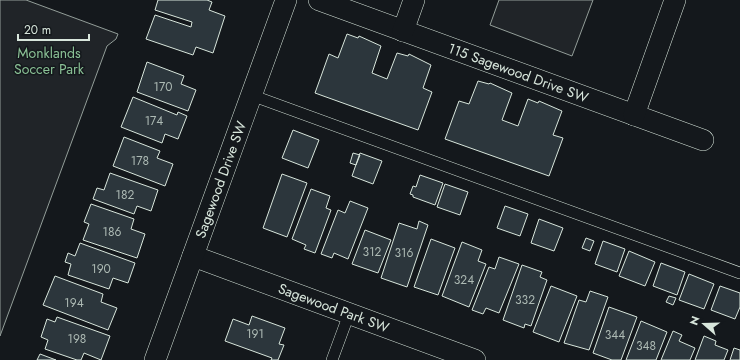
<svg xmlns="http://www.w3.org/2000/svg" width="740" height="360" viewBox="0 0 740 360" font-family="Jost,sans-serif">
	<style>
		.green { fill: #202428; stroke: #939e99 }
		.building { fill: #2c363c; stroke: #d8e6dc }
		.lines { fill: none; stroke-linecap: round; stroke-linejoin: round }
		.lane-casing { stroke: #d8e6dc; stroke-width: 12 }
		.street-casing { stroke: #d8e6dc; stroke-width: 22 }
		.lane { stroke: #14181c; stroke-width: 11 }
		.street { stroke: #14181c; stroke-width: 21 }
		.labels { text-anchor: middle; stroke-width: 3; stroke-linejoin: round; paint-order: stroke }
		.number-label { font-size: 12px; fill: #adbab4 }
		.park-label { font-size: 14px; fill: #8ac095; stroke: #14181c }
		.street-label { font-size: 14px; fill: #d8e6dc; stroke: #14181c }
	</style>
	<rect width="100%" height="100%" fill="#14181c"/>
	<path class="green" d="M0 0H26L118 34 116 39 107 46 0 336Z
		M499 0H593L572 56 490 25Z"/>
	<path class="building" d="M158 0H207L212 2 209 10 225 16 213 53 196 47 193 55 146 39 155 15 191 27 192 22 155 10Z
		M347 34 358 38 359 36 381 46 372 73 387 79 397 53 408 56 409 54 431 65 423 88 432 92 418 130 315 93 329 54 338 58Z
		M147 62 184 76 181 84 196 90 188 111 137 92Z
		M478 81 489 84 490 83 512 93 502 120 518 126 528 99 538 103 539 101 562 111 553 135 563 138 549 176 445 139 459 101 469 104Z
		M133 97 177 115 178 112 187 116 178 139 165 134 162 143 121 127Z
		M293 130 319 140 308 168 282 158Z
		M124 137 160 151 157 158 173 164 165 186 113 166Z
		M353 153 360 155 356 165 350 163Z
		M360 153 382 161 373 184 352 176Z
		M110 173 158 190 151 211 137 206 134 214 93 199 97 188 104 190Z
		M282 174 307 183 287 237 263 228Z
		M420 175 443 183 435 205 413 197V195L410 194 413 186 416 187Z
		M445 184 468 192 460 215 437 207Z
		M311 189 330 196 326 208 331 210 315 253 304 249 306 245 292 239Z
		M350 201 368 208 348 259 334 253 332 258 321 254 338 210 345 213Z
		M91 204 134 219 131 229 145 234 137 258 83 240 89 224 84 222Z
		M505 206 528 214 520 236 497 228Z
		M539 219 563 228 554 251 531 243Z
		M419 221 428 225 407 287 381 278 399 223 417 229Z
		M365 230 391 240 378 273 352 264Z
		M586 238 594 241 590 251 582 248Z
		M431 239 455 248 438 295 414 287Z
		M603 241 625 249 617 272 595 264Z
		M462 242 482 250 478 261 486 264 469 307 442 296Z
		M80 243 135 263 128 283 113 278 109 289 68 275 71 264 65 262 68 253 75 256Z
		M629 251 655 262 645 286 619 276Z
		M499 257 519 264 499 313 486 308 483 314 472 310 489 267 495 269Z
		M661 263 685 272 677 295 653 286Z
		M522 265 542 272 540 277 547 280 531 326 525 324 524 328 503 320Z
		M689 274 714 284 704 309 679 300Z
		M55 276 103 294 101 302 117 308 108 330 43 305Z
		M551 286 577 296 559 342 533 332Z
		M720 286 740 293V307L735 319 711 310Z
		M590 291 608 297 589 350 564 343 579 300 586 302Z
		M669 296 676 298 673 305 666 302Z
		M609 307 637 317 621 360H612L593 353Z
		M252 316 285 328 279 344 284 345 278 360H271L272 358 225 341 233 319 249 325Z
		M57 317 110 336 101 360 84 353 81 360H77L45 349 48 340 41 337 47 319 55 322Z
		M641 321 667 332 656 360H626Z
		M673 331 682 335 679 341 695 348 690 360H661Z
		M704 336 716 341 715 345 728 350 724 360H695Z
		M734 348 740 350V360H730Z
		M40 354 56 360H37Z"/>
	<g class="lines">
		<g class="lane-casing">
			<path id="lane" d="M251 95 740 273
				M332 360 349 314"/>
		</g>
		<g class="street-casing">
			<g id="street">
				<path id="s1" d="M319 0 703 140"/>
				<path d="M403 31 414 0"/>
				<path d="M634 115 675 0"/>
				<path id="s2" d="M193 256 475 360"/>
				<path id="s3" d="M155 360 286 0"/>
			</g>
		</g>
		<use href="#lane" class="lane"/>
		<use href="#street" class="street"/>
	</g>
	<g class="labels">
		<g class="number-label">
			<text x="163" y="91">170</text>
			<text x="154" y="125">174</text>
			<text x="140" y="165">178</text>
			<text x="125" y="199">182</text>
			<text x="112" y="236">186</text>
			<text x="372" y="256">312</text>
			<text x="404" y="257">316</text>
			<text x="101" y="273">190</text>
			<text x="464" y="284">324</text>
			<text x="525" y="304">332</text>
			<text x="74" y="307">194</text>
			<text x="255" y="338">191</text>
			<text x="615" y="339">344</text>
			<text x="77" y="343">198</text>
			<text x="646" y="350">348</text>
		</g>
		<g class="park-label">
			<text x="49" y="58">Monklands<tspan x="49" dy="16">Soccer Park</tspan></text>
		</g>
		<g class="street-label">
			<text dy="5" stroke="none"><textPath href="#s1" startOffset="212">115 Sagewood Drive SW</textPath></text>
			<text dy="5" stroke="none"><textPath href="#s3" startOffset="192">Sagewood Drive SW</textPath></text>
			<text dy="5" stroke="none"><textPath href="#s2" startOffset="150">Sagewood Park SW</textPath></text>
		</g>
	</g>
	<g transform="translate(704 324) rotate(290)" stroke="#14181c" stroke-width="3" paint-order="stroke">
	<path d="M0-3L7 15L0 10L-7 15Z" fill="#d8e6dc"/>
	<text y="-6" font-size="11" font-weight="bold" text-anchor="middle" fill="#d8e6dc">N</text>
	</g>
	<path d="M18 34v6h71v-6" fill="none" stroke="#d8e6dc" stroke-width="2"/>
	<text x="24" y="34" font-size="12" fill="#d8e6dc" stroke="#14181c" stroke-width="3" paint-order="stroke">20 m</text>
</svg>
